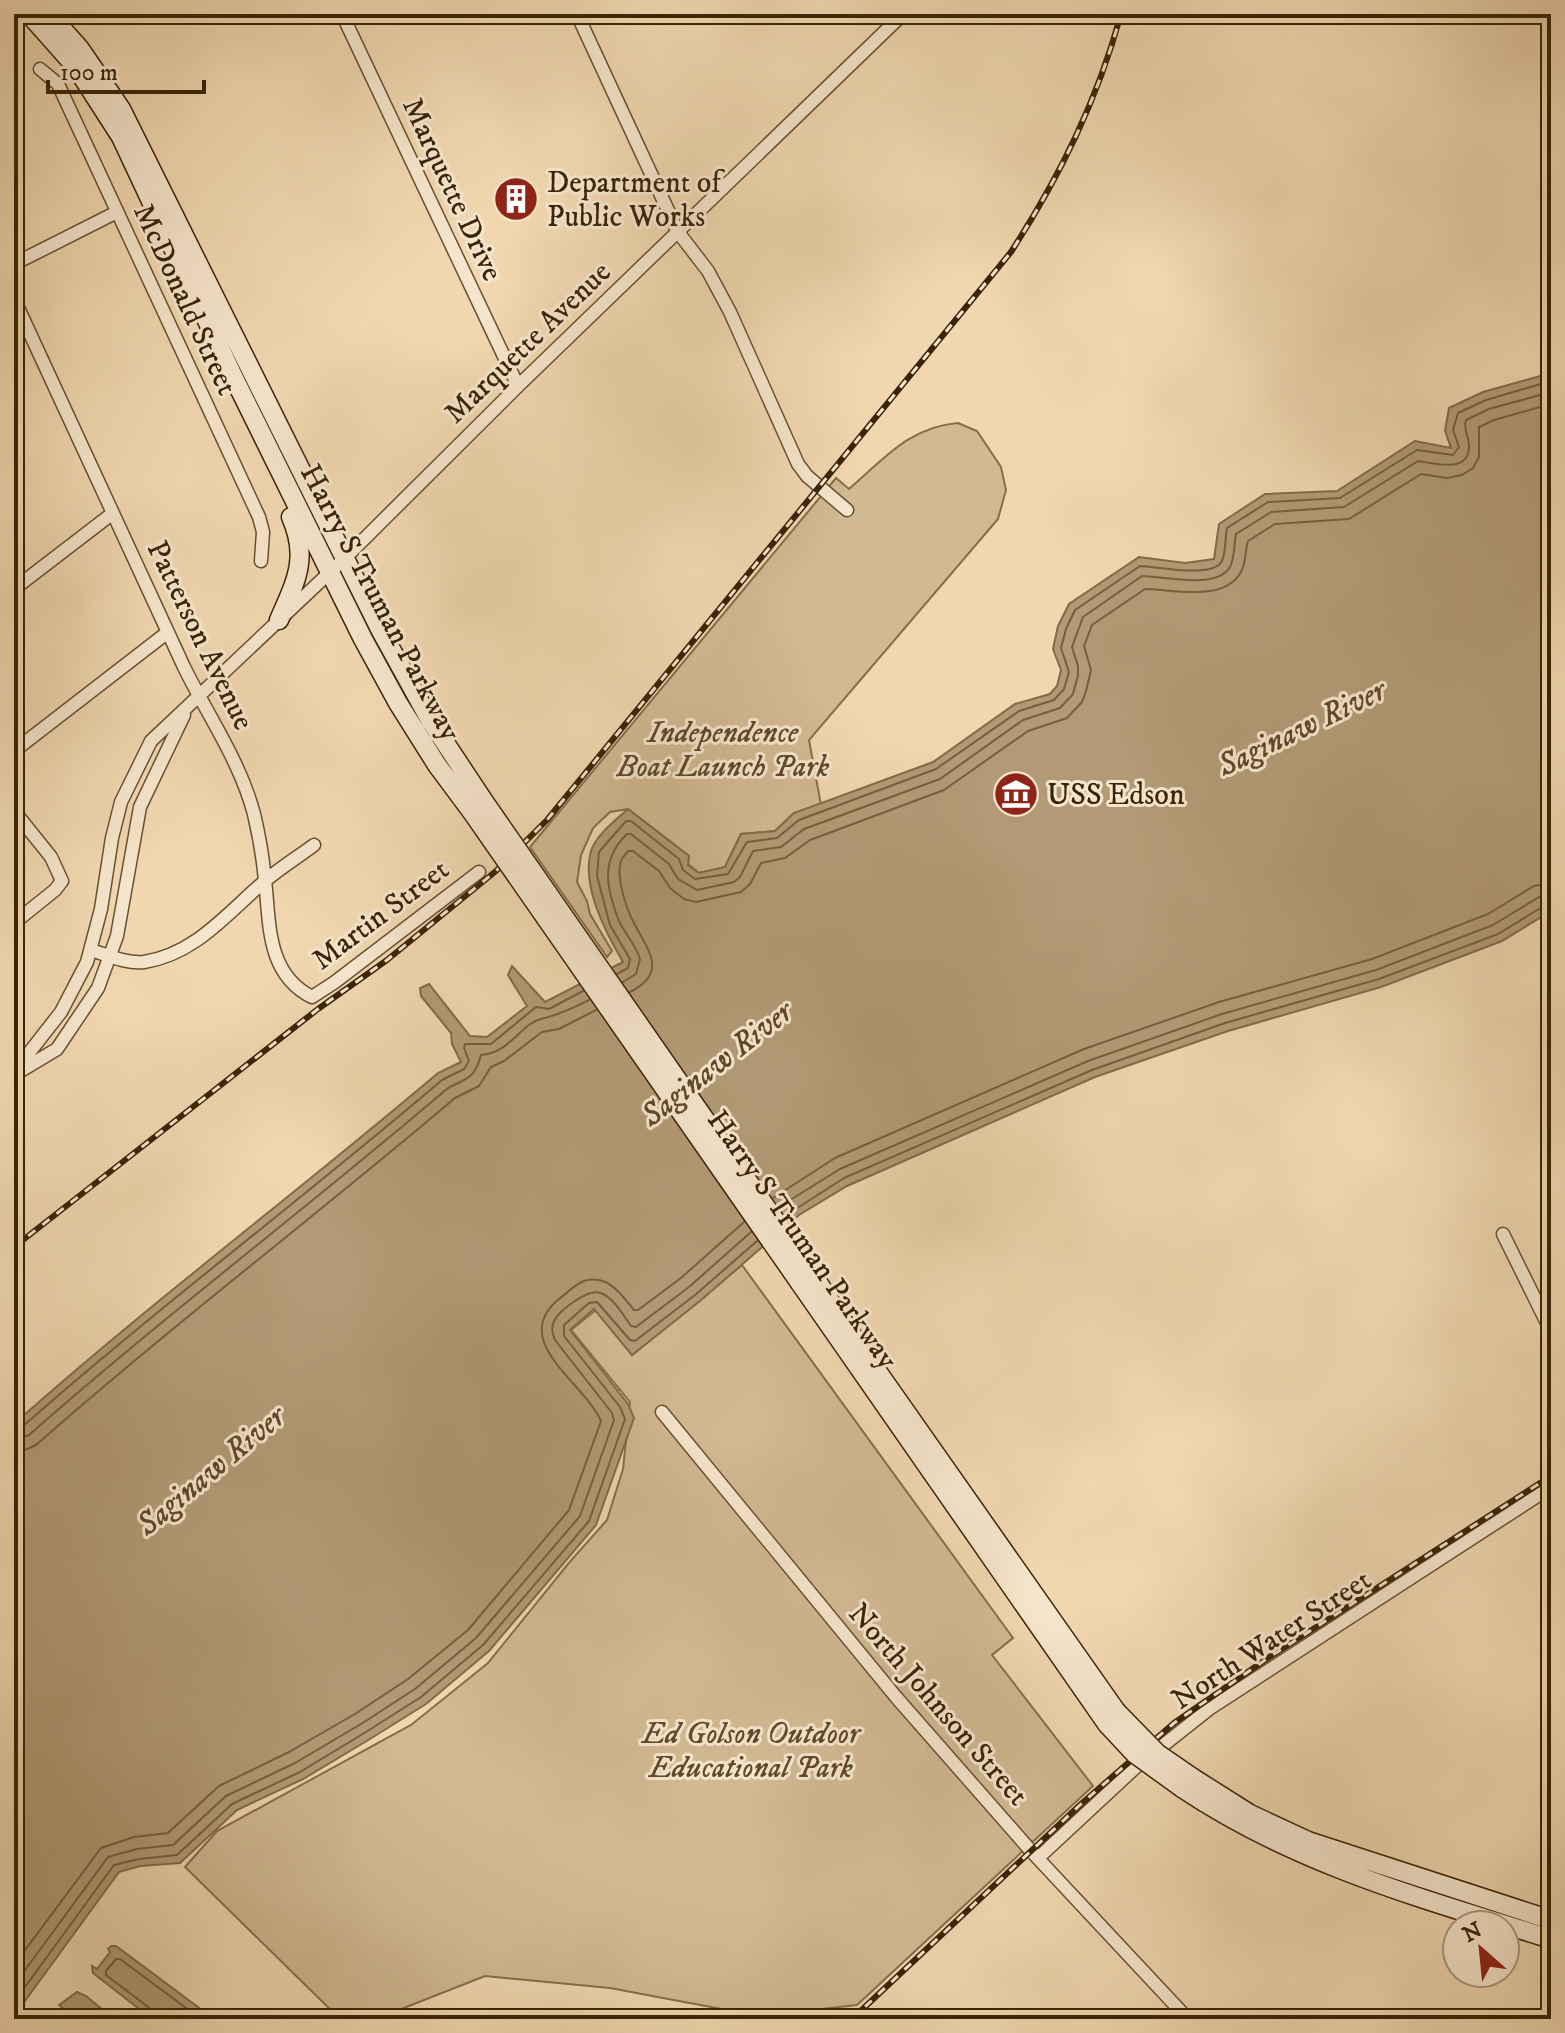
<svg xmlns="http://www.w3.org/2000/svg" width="1565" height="2033" viewBox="0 0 1565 2033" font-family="'IM FELL DW Pica',serif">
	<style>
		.green { fill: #d1b993; stroke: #866e4c; stroke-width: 2 }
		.water { fill: #b29a76; stroke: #826b49; stroke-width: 2 }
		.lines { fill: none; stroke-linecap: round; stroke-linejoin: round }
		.shore { stroke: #765f3e; stroke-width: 2 }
		.minor-casing { stroke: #685130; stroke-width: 15 }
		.secondary-casing { stroke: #3a2406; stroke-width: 21 }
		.minor { stroke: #f5e5cc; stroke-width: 12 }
		.secondary { stroke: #f5e5cc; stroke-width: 18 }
		.rail-casing { stroke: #3a2406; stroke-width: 6 }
		.rail { stroke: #f5e5cc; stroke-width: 3; stroke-dasharray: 9; stroke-linecap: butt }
		.secondary-bridge-casing { stroke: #3a2406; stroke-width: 21; stroke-linecap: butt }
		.secondary-bridge { stroke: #f5e5cc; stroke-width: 18 }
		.labels { text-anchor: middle; stroke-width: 6; stroke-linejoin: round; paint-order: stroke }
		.poi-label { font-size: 30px; fill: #3a2406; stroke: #f5e5cc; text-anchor: start }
		.street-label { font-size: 30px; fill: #3a2406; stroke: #f5e5cc }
		.park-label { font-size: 30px; font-style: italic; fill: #604929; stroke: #f5e5cc }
		.water-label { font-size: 32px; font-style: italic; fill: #5e4728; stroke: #f5e5cc }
	</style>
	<rect width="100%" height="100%" fill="#f0d7b0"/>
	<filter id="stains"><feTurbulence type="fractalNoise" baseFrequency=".0025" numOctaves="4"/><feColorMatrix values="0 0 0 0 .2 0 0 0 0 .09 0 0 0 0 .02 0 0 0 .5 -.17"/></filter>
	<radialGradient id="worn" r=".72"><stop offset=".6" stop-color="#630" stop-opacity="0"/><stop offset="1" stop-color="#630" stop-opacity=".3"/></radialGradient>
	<path class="green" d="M958 423 977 431 1001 467 1006 490 998 519 809 740 821 805 794 813 775 831 741 834 725 867 699 873 688 864 689 856 628 809 610 812 593 828 581 855 577 882 587 901 590 914 612 951 607 957 530 847 836 478 849 489C884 459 909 427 958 423Z
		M742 1265 1013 1638 992 1655 1093 1786 857 2005 786 2013 732 2011 610 1988 485 1976 376 2019H340L185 1867 217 1831 411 1725 488 1663 568 1564 607 1520 623 1469 630 1402 571 1330 596 1310 632 1355Z"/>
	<path class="water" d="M1551 373V911L1502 941 1381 987 1228 1031 1095 1077 847 1186 799 1215 700 1301 632 1355 594 1309 570 1330 628 1404 634 1418 596 1525 489 1651 426 1704 370 1739 303 1779 237 1810 180 1863 140 1866 119 1872 14 2016V1424C151 1302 298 1192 438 1073L461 1062 452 1044 451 1033 421 996 420 988 429 984 470 1036 487 1037 527 1006 508 975 512 966 545 1002 623 962C606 933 581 886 591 851 596 835 616 820 628 809L689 856 688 865 699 873 725 867 741 834 775 831 794 813 933 762 1015 704 1050 694 1057 686 1061 670 1053 649 1058 626 1069 604 1139 557 1185 563 1214 559 1219 524 1265 494 1337 491 1415 441 1451 448 1445 431 1449 408 1483 392Z
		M111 1946H116L214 2019H152L93 1973 92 1966 97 1969 110 1952 108 1949Z
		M77 1992 86 1996 114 2019H59L65 2010 59 2005Z"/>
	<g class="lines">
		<path class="shore" d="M617 974 628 968 630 959 610 925 597 876 599 852 626 821H631L679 859 683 870 695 879 728 874 747 842 777 838 799 820 936 769 1019 711 1054 700 1064 689 1069 672 1061 648 1066 629 1075 610 1140 566C1156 566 1213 579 1222 561 1226 552 1225 538 1227 528L1268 502 1340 498 1417 450 1453 455 1459 447 1453 430 1458 413 1486 400 1551 381
			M623 982 636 974 640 959C636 945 625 934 619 921 606 888 600 860 627 834H631L669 864 678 879 697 890 734 882 740 877 753 851 781 847 804 829 940 779 1023 720 1060 708 1073 694 1078 675V666L1072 647 1083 617 1142 576C1163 576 1217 590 1230 567 1235 557 1234 544 1236 534L1271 512 1344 507 1418 461C1434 463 1471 475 1469 444 1468 434 1463 430 1466 420L1489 409 1551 392
			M630 992C672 971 644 946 631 917 625 904 616 875 621 861 621 859 627 853 628 851H633L659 871 670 888 684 899 696 902 741 892 750 884 761 863 785 858 810 840 944 790 1028 731 1067 718 1082 702 1086 691 1091 670 1084 646 1092 625 1145 589C1172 589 1224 603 1241 572 1246 563 1245 551 1248 541L1275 524 1349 519 1421 474 1447 478 1462 475 1473 468 1479 457V427L1494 420 1551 404
			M773 1198 835 1158 1084 1049 1219 1002 1372 959 1488 914 1534 886 1551 883
			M779 1207 840 1169 1088 1061 1222 1014 1376 970 1493 925 1539 897 1551 895
			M785 1216 844 1178 1092 1070 1225 1023 1379 979 1498 934 1544 906 1551 905
			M14 1429 22 1427C158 1307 304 1198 442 1080L464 1069 469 1061 464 1048 465 1044H491L536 1007 549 1009 583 991
			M14 1440 29 1435C165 1315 310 1206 448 1088 468 1078 475 1078 481 1055 510 1053 522 1023 541 1019 561 1014 570 1009 589 1000
			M14 1452 25 1450 36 1445C172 1325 316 1216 455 1098L479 1086 491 1067 504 1061 542 1032 559 1029 596 1010
			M14 1965 101 1848 134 1837 168 1833 219 1786 289 1752 355 1714 408 1679 468 1630 569 1510 601 1421C584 1382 508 1341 559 1299 567 1293 574 1285 584 1281 608 1274 621 1294 634 1310H638L681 1278 744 1222
			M14 1985 108 1857 137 1849 173 1845 226 1796 295 1763 361 1724 415 1689 476 1638 580 1516 614 1420 612 1413 555 1340C552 1333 551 1328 554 1321 560 1310 588 1288 601 1293 614 1298 624 1316 631 1326L636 1327 689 1287 751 1232
			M14 2002 114 1865 139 1859 177 1855 232 1804 300 1772 366 1732 421 1697 483 1645 589 1521 625 1419 620 1407 564 1336V1325L589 1303 597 1302 630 1340 635 1341 695 1295 757 1241
			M155 2019 152 2010 106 1975V1971L116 1959H120L201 2019"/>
		<g class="minor-casing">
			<path id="minor" d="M342 14 518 386
				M577 14 678 232 708 271 730 312 798 464 807 476 847 510
				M40 69 58 84 259 517 263 532 261 561
				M14 264 117 212
				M14 299C71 422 127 545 184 667 208 716 240 761 254 814 259 835 263 859 265 880 270 923 266 974 312 997L335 982 479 872
				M14 589 113 513
				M14 751 168 632
				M14 811 51 857 62 881 55 890 14 923
				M91 950C107 955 127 964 144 962 196 954 228 912 265 881 280 868 298 857 314 845
				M14 1072 61 1012 87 962 101 909 112 838 121 802 151 741 345 558 518 386 903 14
				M17 1073 57 1049 98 988 117 936 140 807 184 715
				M1503 1234 1551 1331
				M662 1412 896 1697 1031 1851 1188 2019
				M1038 1858 1137 1766 1209 1709 1551 1487"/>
		</g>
		<g class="secondary-casing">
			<path id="secondary" d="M29 14 76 67 121 137 233 376 363 639 398 703 437 765 472 812
				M49 14 80 49 121 109 381 631 430 720 485 803
				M279 620C296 581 309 558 291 517
				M813 1275 856 1341 1116 1711
				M800 1283 1107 1724
				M1193 1778 1250 1814 1308 1841 1551 1920
				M1182 1788C1297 1865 1421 1898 1551 1939"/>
		</g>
		<use href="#minor" class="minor"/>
		<use href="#secondary" class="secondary"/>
		<g class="rail-casing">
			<path id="rail" d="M14 1247 318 1009 387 960 496 871 547 820 1011 252C1060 176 1097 101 1121 14
				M852 2019 1081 1804 1174 1723 1268 1658 1551 1476"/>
		</g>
		<use href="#rail" class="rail"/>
		<g class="secondary-bridge-casing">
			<path id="secondary-bridge" d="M485 803 813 1275
				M472 812 800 1283
				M1116 1711 1158 1754 1193 1778
				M1107 1724 1135 1754 1182 1788"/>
		</g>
		<use href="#secondary-bridge" class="secondary-bridge"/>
	</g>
	<defs>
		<g id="building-disc" transform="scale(2.3)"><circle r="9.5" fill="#8f2418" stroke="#f5e5cc"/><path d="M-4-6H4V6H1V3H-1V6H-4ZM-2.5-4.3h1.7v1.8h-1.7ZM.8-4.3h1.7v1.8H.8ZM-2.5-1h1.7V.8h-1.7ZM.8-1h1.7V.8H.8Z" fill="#fff"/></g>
		<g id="museum-disc" transform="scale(2.3)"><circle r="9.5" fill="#8f2418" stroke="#f5e5cc"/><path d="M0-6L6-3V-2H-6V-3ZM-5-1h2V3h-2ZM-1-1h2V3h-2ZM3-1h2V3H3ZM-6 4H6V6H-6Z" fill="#fff"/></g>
	</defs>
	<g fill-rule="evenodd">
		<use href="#building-disc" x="516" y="199"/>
		<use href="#museum-disc" x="1016" y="794"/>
	</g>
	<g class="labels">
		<g class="poi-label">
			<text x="547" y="192">Department of<tspan x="547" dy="34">Public Works</tspan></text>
			<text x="1047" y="804">USS Edson</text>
		</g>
		<g class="street-label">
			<text transform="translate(453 189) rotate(65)" y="10">Marquette Drive</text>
			<text transform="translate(186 299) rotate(65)" y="10">McDonald Street</text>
			<text transform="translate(527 342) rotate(-44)" y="10">Marquette Avenue</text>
			<text transform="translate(381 602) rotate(62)" y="10">Harry S Truman Parkway</text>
			<text transform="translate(201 635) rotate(64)" y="10">Patterson Avenue</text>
			<text transform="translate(380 914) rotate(-37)" y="10">Martin Street</text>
			<text transform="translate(803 1239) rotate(55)" y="10">Harry S Truman Parkway</text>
			<text transform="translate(1271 1639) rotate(-33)" y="10">North Water Street</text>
			<text transform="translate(939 1704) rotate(49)" y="10">North Johnson Street</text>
		</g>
		<g class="park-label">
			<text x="723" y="742">Independence<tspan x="723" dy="34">Boat Launch Park</tspan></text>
			<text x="751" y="1743">Ed Golson Outdoor<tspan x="751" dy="34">Educational Park</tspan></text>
		</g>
		<g class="water-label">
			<text transform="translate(1301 727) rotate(-26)" y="11">Saginaw River</text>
			<text transform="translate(716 1063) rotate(-38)" y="11">Saginaw River</text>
			<text transform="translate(210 1470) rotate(-40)" y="11">Saginaw River</text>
		</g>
	</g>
	<rect width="1565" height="2033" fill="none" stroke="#f0d7b0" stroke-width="48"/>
	<rect x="16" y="16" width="1533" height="2001" fill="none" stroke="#3a2406" stroke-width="4"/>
	<rect x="24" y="24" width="1517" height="1985" fill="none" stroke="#3a2406" stroke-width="2"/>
	<g transform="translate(1481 1949) rotate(333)"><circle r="38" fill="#f5e5cc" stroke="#aa987d" stroke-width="2"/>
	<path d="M0-6L14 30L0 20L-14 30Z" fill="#8f2418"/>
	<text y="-12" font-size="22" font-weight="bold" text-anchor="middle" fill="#3a2406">N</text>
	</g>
	<path d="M48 80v12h156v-12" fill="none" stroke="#3a2406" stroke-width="4"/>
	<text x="60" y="80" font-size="24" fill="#3a2406" stroke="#f5e5cc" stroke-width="6" paint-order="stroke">100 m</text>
	<rect width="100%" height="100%" filter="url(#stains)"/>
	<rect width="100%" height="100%" fill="url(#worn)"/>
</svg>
